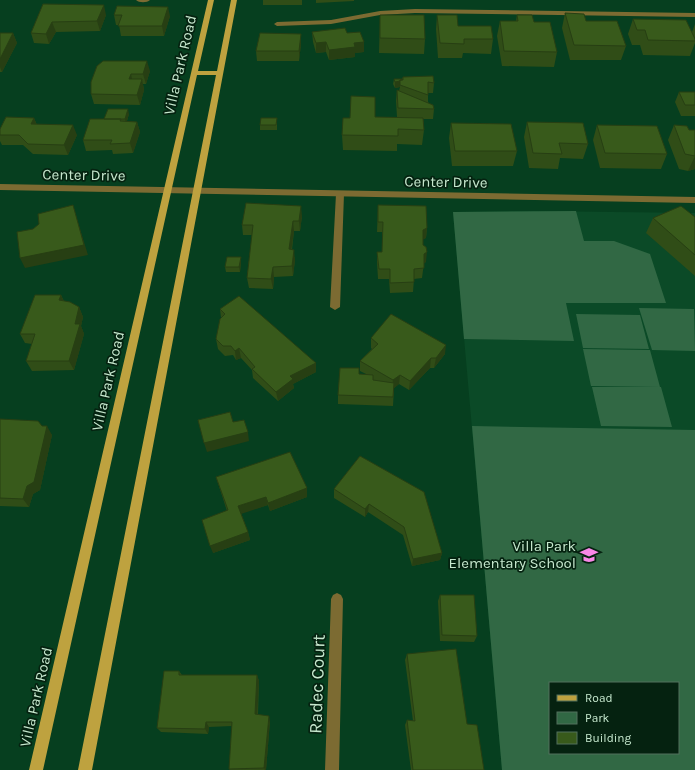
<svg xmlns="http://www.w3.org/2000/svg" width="695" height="770" viewBox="0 0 695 770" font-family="Karla,sans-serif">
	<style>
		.built { fill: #0b4a27; fill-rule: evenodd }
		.green { fill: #316844; fill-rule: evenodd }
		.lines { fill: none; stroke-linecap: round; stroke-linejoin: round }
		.minor { fill: #7c6b32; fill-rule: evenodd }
		.tertiary { fill: #7c6b32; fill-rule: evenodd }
		.primary { fill: #bea23f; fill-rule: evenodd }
		.wall { fill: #304d17 }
		.shaded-wall { fill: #273f13 }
		.building { fill: #385a1b; stroke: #273f13 }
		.labels { text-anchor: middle; stroke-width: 3.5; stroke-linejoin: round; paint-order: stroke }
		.street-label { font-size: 15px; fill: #c6e8ce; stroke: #052210 }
		.poi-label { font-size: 15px; fill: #c6e8ce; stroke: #052210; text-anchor: end }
		.near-street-label { font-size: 18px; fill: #c6e8ce; stroke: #052210 }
	</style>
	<rect width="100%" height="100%" fill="#063f1f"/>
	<path class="built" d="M533 211 695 213V770H502L453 212ZM550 683H678V753H550Z"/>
	<path class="green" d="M576 211 584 241H614L650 254 666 303H566L574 341 464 339 453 212Z
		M639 308 694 309 695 351 652 350Z
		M576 314 640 315 649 349 583 348Z
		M583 349 650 350 660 387 591 386Z
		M592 387H661L672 427 601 426Z
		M472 426 695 430V770H502ZM550 683H678V753H550Z"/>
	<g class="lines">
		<path class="minor" d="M136 0H150C147 3 139 3 136 0Z
			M415 9 695 13V17L415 13 380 15 331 24 277 26 274 24 277 22 331 20 380 11Z
			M340 191 344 194 340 307 335 310 330 307 336 194Z
			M337 593 341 595 343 599 339 770H325L331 599 333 595Z"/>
		<path class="tertiary" d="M0 184 695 197V203L0 190Z"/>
		<path class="primary" d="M208 0H214L198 71H217L231 0H237L92 770H78L216 75H197L43 770H29Z"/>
	</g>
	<path class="wall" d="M263 0H302V5H263Z
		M316 0H354V1L316 3Z
		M43 4 106 15 100 31 56 32 49 44 34 43 31 33Z
		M565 13 586 21 626 46 621 60H570L562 28Z
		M114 15 170 16 164 36H121L119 25H116Z
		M380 15 425 39 424 54 379 53Z
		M437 15 458 26 493 39 491 54 463 53 462 58H438L436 29Z
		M517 15 534 22 557 52 554 67 502 66 497 36 500 21H516Z
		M633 19 692 32 695 24V43L690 56 643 55 640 45H632L628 34Z
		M312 32 347 33 364 52 355 53V57L329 60 326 52 316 53 313 42Z
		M0 33H13L17 43 2 72H0Z
		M301 44 299 61H257L256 51Z
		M97 66 150 71 146 84H143L144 90 140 105 94 104 91 94Z
		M403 77 434 83 433 93H428V102L434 109 433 119H423L424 130 422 145 397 144V151L343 150 342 135 350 118 375 117H397L396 101 397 90 399 91 400 87 395 88 393 84 394 79H402Z
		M679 92H695V116H681L675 102Z
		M129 114 127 121 137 122 140 132 133 153 113 154 112 150 86 151 83 140 104 119Z
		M34 118 37 125 77 135 68 155 33 154 23 145H2L0 141V129Z
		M527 122 588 144 583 159 560 158 558 169 529 168 524 137Z
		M277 123V130H260V125Z
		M451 123 517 151 513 166H452L449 138Z
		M597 125 667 154 661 169 600 168 593 140Z
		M674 125 689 130H695V169L688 171 679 169 668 140Z
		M378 205 427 228 426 238 423 239V245L426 262 424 263 422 278 414 279 413 292 390 293 389 279H378L377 262V252H382V232H377Z
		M302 216 300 231H294L292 250 295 260 293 276 274 277 273 289 249 288 247 278 252 235H243L242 225Z
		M695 217V276L646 233 653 218Z
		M241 257V262L240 272H226L225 267Z
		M61 295 64 301 79 307 83 317 81 326 84 334 74 370 32 371 26 361 32 344 25 343 20 334Z
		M220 309 316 372 293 384 294 388 278 401 253 378 252 370 241 358 236 360 233 355 225 356 218 349 216 339 221 318Z
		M371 338 445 354 434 368H430L409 390 399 384 394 388 393 406 338 404V395L359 374H366L360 371V361L372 349 371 348Z
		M0 419 42 426 52 435 40 490 33 494 29 507 0 506Z
		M360 456 442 553 440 560 412 566 403 535 368 512 365 517 334 498V489Z
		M216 477 307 488V497L270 511 268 505 241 513 248 532 250 540 213 553 227 511Z
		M440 595 477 636 474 642 440 641 438 601Z
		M407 654 467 724 484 770H411L405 725 407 720 413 721 405 660Z
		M179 671 182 675H257L259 681 258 715 270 721 266 770H230L229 769 232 726 209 727 208 734 161 732 157 728Z"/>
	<path class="shaded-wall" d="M104 5 106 15 100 31 97 21Z
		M168 7 170 16 164 36 162 26Z
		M52 22 56 32 49 44 46 34Z
		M13 33 17 43 2 72 0 67V59Z
		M301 34V44L299 61V51Z
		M326 42V52L316 53V43Z
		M364 42V52L355 53V57L329 60V50L354 43Z
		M147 61 150 71 146 84 143 74Z
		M131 74 133 84 129 79Z
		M142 79 144 90 140 105 137 95Z
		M400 81V87L395 88V82Z
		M128 109 129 114 126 124 125 119Z
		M34 118 38 128 31 124Z
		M137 122 140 132 133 153 130 143Z
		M73 125 77 135 68 155 64 145Z
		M695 156V169L688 171Z
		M73 205 76 216 88 255 25 268 20 258Z
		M301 206 302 216 300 231 299 221Z
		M293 221 294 231 290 259 289 249Z
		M427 228 426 238 422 240 423 230Z
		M294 250 295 260 293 276 292 266Z
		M427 252 426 262 423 264 424 254Z
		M241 257V262L240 272 239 267Z
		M273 267 274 277 273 289 271 279Z
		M61 295 65 304 59 300Z
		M79 307 83 317 81 326 84 334 74 370 69 361 75 324Z
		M446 345 445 354 434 368 436 358Z
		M239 348 241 358 236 360 235 351Z
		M431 358 430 368 409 390 410 381Z
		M316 363V372L293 384 294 388 278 401 276 392 290 376Z
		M400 375 399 384 392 390 393 380Z
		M47 426 52 435 40 490 33 494 29 507 23 499Z
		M248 432 249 441 207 452 204 443Z
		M307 488V497L270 511 268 503Z
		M266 497 268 505 241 514 238 506Z
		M369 504 368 512 365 517V509Z
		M248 532 250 540 213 553 210 546Z
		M442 553 440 560 412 566 413 559Z
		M257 675 259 681 257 719 255 714Z
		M269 716 270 721 266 770H265L264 768Z
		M206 722 209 727 208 734 205 729Z"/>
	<path class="building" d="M43 4 104 5 97 21 52 22 46 34 31 33Z
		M117 6 168 7 162 26H118L122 15H114Z
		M565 13 584 14 586 21H617L626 46 574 45Z
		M380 15H424L425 39 380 38Z
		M437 15H457L458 26H491L493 39H464V44L440 43Z
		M517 15H532L534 22H550L557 52 504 51 500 21H518Z
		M633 19 686 20 695 39V41L648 40 645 30H637Z
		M345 28 347 33 360 32 364 42 354 43 355 47 329 50 326 42 316 43 312 32Z
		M0 33H13L0 59Z
		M260 33 301 34 299 51H256Z
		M103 61H147L143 74H131L129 79H142L137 95 91 94V82L97 66Z
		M433 76 434 83 428 82V95L400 85V80H403V77Z
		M394 79H402V80H400V81L395 82Z
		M397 90 433 105 434 109 398 108Z
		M679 92H695V105H685Z
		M351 96 375 97V117L423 118 424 130 398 129V136L342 135 343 118H350Z
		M108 109H128L125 119H104Z
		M6 117 34 118 31 124 73 125 64 145 28 144 19 135H0V129Z
		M261 118H277L276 125H260Z
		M90 119H121L120 121 137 122 130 143 110 144 112 140H83Z
		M527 122 583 123 588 144 559 143 562 154 533 153Z
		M451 123 511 124 517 151H455Z
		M597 125 657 126 667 154 605 153Z
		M674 125 687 126 689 130H695V156L685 154Z
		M246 203 301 206 299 221H293L289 249 294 250 292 266 273 267 271 279 247 278 253 225H242Z
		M73 205 84 245 20 258 17 232 33 229 39 224 38 214Z
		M378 205 426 206 427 228 423 230V245L426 247 427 252 424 254V268L414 269V282L390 283V269H379L377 252H382L383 222H378Z
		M681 206 695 217V255L653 218Z
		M227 257H241L239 267H225Z
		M35 295H61L59 300 70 302 79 307 75 324H80L69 361H26L35 334H20Z
		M239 296 316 363 290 376 293 379 276 392 252 369 255 367 239 348 235 351 231 346H223L216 339 220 319 225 314 220 309Z
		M391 314 446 345 436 358H431L410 381 400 375 393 380 360 361 378 344 371 338Z
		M340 368H359V374L373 375V380L394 383 393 397 338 395Z
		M230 412 233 422 244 420 248 432 204 443 198 420Z
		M0 419 38 421 42 426H47L34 482 27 486 23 499 0 498Z
		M290 452 307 488 268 503 266 497 238 506 248 532 210 546 202 520 228 510 216 477Z
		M360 456 424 492 442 553 413 559 404 527 369 504 365 509 334 489Z
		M440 595H474L477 636 442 635Z
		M456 649 467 724 477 725 484 770H413L407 720 415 721 407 654Z
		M164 671H179V675H257L255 714 269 716 264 768 229 769 232 722H206L205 729 157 728Z"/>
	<defs>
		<g id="school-bare" transform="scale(1.38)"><path d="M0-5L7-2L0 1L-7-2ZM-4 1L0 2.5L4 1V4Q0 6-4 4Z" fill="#f987e8" stroke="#052210" stroke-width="2.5" paint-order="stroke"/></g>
	</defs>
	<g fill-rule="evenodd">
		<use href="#school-bare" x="589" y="555"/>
	</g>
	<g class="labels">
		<g class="street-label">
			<text transform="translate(180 65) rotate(-77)" y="5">Villa Park Road</text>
			<text transform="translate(84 175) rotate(1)" y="5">Center Drive</text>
			<text transform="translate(446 182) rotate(1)" y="5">Center Drive</text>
			<text transform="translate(108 381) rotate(-77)" y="5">Villa Park Road</text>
			<text transform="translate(36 697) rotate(-77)" y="5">Villa Park Road</text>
		</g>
		<g class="poi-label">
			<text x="576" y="551">Villa Park<tspan x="576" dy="17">Elementary School</tspan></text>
		</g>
		<g class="near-street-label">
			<text transform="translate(317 684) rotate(-88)" y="6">Radec Court</text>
		</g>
	</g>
	<rect x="549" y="682" width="130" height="72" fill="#052210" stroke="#52715c"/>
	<rect x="557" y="695" width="20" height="6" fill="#bea23f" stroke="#52715c"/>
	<text x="585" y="702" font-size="12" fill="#c6e8ce">Road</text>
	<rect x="557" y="712" width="20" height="12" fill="#316844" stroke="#52715c"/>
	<text x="585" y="722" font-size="12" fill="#c6e8ce">Park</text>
	<rect x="557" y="732" width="20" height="12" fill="#385a1b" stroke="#52715c"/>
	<text x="585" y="742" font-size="12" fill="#c6e8ce">Building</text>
</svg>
